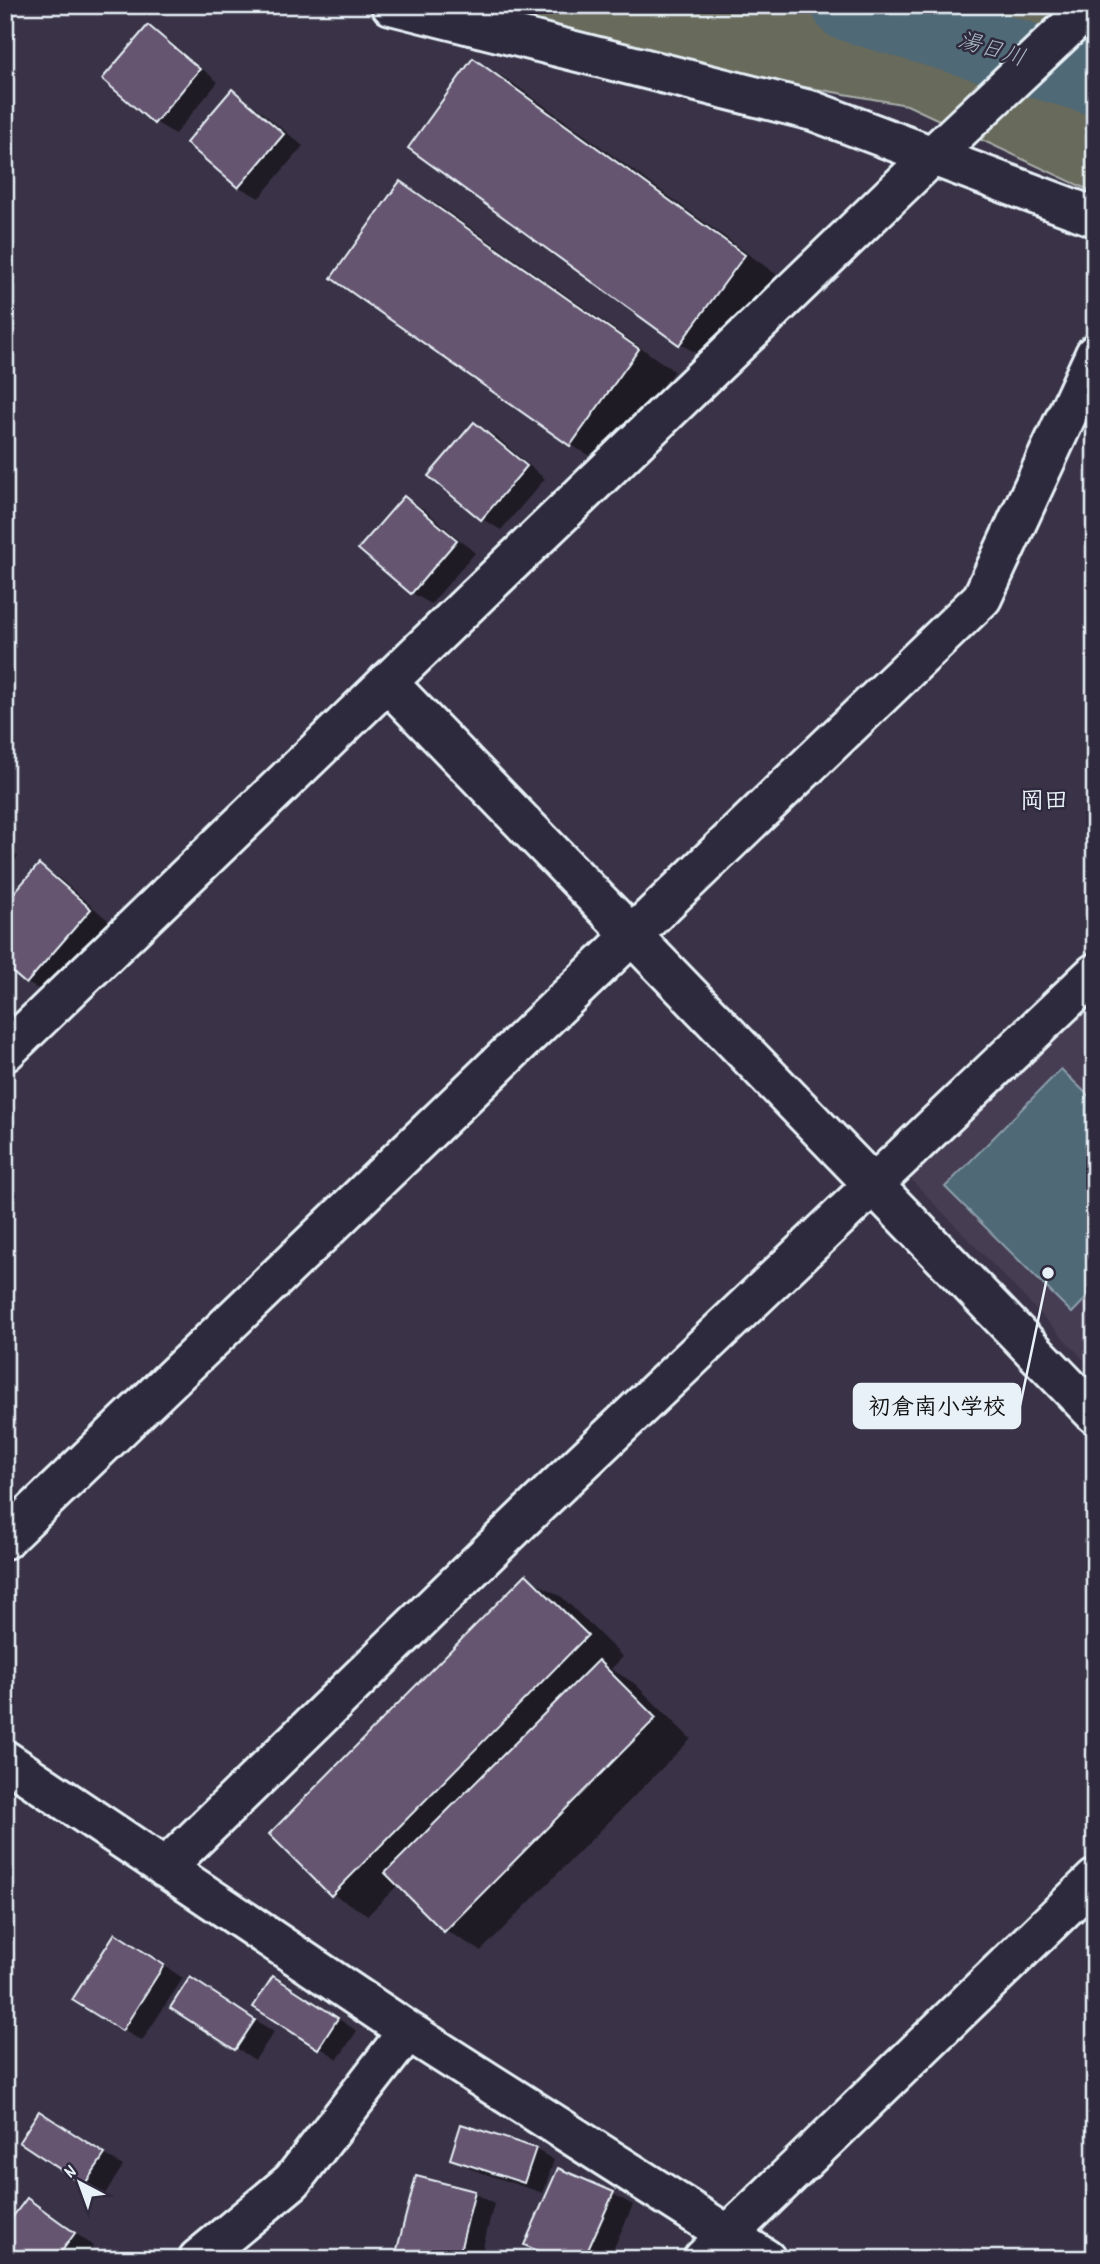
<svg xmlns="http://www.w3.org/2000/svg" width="1100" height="2264" viewBox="0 0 1100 2264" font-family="Dekko,'Klee One',sans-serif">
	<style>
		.built { fill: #473d53 }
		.green { fill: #686a5b; stroke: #a8aeaa; stroke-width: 2 }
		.water { fill: #506977; stroke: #8d9fab; stroke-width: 2 }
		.shadow { fill: #0007 }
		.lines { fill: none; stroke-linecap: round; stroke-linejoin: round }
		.river { stroke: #506977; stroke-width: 72 }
		.building { fill: #665570; stroke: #e8f1f8; stroke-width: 2 }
		.minor-casing { stroke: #e8f1f8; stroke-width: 44 }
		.minor { stroke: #2f2a3d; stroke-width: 38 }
		.labels { text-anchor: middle; stroke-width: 5; stroke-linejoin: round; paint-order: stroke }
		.water-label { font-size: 23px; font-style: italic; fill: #abbbc4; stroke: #2f2a3d }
		.quarter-label { font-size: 24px; font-weight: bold; fill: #e8f1f8; stroke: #2f2a3d }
		.leader { fill: none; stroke: #e8f1f8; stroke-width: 2.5 }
		.callout-dot { fill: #e8f1f8; stroke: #2f2a3d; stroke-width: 2.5 }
		.callout { fill: #e8f1f8; stroke: #e8f1f8; stroke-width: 2.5 }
		.callout-label { font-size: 23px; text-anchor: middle; font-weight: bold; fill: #111 }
	</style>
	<rect width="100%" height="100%" fill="#3a3347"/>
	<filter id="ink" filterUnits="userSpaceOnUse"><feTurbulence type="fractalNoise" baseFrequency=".0143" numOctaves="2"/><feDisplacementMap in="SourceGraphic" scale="14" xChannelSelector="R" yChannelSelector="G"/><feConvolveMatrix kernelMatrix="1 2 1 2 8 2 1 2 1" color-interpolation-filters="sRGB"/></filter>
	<g filter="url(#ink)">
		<path class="built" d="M1095 992V1371L906 1174Z"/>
		<path class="green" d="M338 5H1095V193L907 105Z"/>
		<path class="water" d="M1061 1069 1095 1102V1289L1072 1313 945 1187Z"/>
		<path class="shadow" d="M148 27 167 39 218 82 175 134 155 122 104 79Z
			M474 61 510 81 780 277 716 364 680 344 411 148Z
			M232 92 251 103 303 146 259 198 239 187 188 143Z
			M401 183 437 204 674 371 607 466 571 445 334 277Z
			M474 424 494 435 545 479 501 530 482 519Z
			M405 498 424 509 475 553 431 604 412 593Z
			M5 846 18 857 5 872Z
			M39 866 59 878 109 921 47 994 27 983 5 964Z
			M526 1577 562 1597 623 1657 611 1669 634 1683 691 1739 481 1951 445 1930 399 1884 368 1915 332 1894Z
			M135 1947 183 1978 142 2041 123 2030Z
			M191 1979 274 2032 255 2060 172 2007Z
			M293 1989 357 2031 338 2059 255 2006Z
			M40 2113 123 2166 105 2194 21 2142Z
			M535 2149 554 2160 543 2193 471 2169 452 2158Z
			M417 2178 475 2193 494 2204 480 2259H401L397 2256Z
			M613 2194 633 2205 609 2259H554L526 2244Z
			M27 2200 47 2211 93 2246 84 2259H5Z"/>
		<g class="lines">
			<path class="river" d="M848 5 1095 79"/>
		</g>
		<path class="building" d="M148 25 200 69 154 124 102 79Z
			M473 58 745 255 679 345 408 148Z
			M232 89 284 134 238 188 186 143Z
			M400 181 639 349 570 446 331 278Z
			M474 422 527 466 481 520 428 476Z
			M404 496 457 540 411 594 358 549Z
			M39 864 91 909 26 984 5 966V903Z
			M526 1574 588 1635 331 1896 269 1834Z
			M598 1660 656 1718 444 1932 385 1873Z
			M115 1933 164 1965 122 2031 72 2000Z
			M273 1976 338 2018 318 2049 253 2007Z
			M190 1977 255 2020 235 2050 170 2008Z
			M39 2111 105 2154 84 2185 19 2142Z
			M461 2124 536 2148 524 2183 450 2159Z
			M558 2168 614 2192 584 2259H557L524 2245Z
			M416 2176 475 2191 458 2259 395 2257Z
			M27 2198 75 2233 56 2259H5V2227Z"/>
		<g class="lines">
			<g class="minor-casing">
				<path id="minor" d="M391 5 813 111 1095 217
					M387 682 1095 1414
					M5 1052 932 156 1092 5
					M5 1539 982 598 1095 354
					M5 1760 408 2031 766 2259
					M165 1868 527 1515 1095 973
					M198 2259 292 2181 408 2031
					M703 2259 1095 1879"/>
			</g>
			<use href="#minor" class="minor"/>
		</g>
	</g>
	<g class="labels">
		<g class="water-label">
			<text transform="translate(992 48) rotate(17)" y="8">湯日川</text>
		</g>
		<g class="quarter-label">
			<text x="1044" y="808">岡田</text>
		</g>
	</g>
	<path class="leader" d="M1048 1273L1020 1406"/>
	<circle class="callout-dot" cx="1048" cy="1273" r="7"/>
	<rect class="callout" x="854" y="1384" width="166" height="44" rx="7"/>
	<g class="callout-label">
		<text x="937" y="1414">初倉南小学校</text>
	</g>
	<rect width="1100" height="2264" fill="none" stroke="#2f2a3d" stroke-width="28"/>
	<rect x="14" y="14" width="1072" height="2236" fill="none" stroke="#e8f1f8" stroke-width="2.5" filter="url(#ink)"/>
	<g transform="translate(80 2183) rotate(319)" stroke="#2f2a3d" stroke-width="5" paint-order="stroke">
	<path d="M0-5L12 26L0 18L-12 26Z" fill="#e8f1f8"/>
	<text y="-10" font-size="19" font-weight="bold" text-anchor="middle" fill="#e8f1f8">N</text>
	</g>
</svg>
